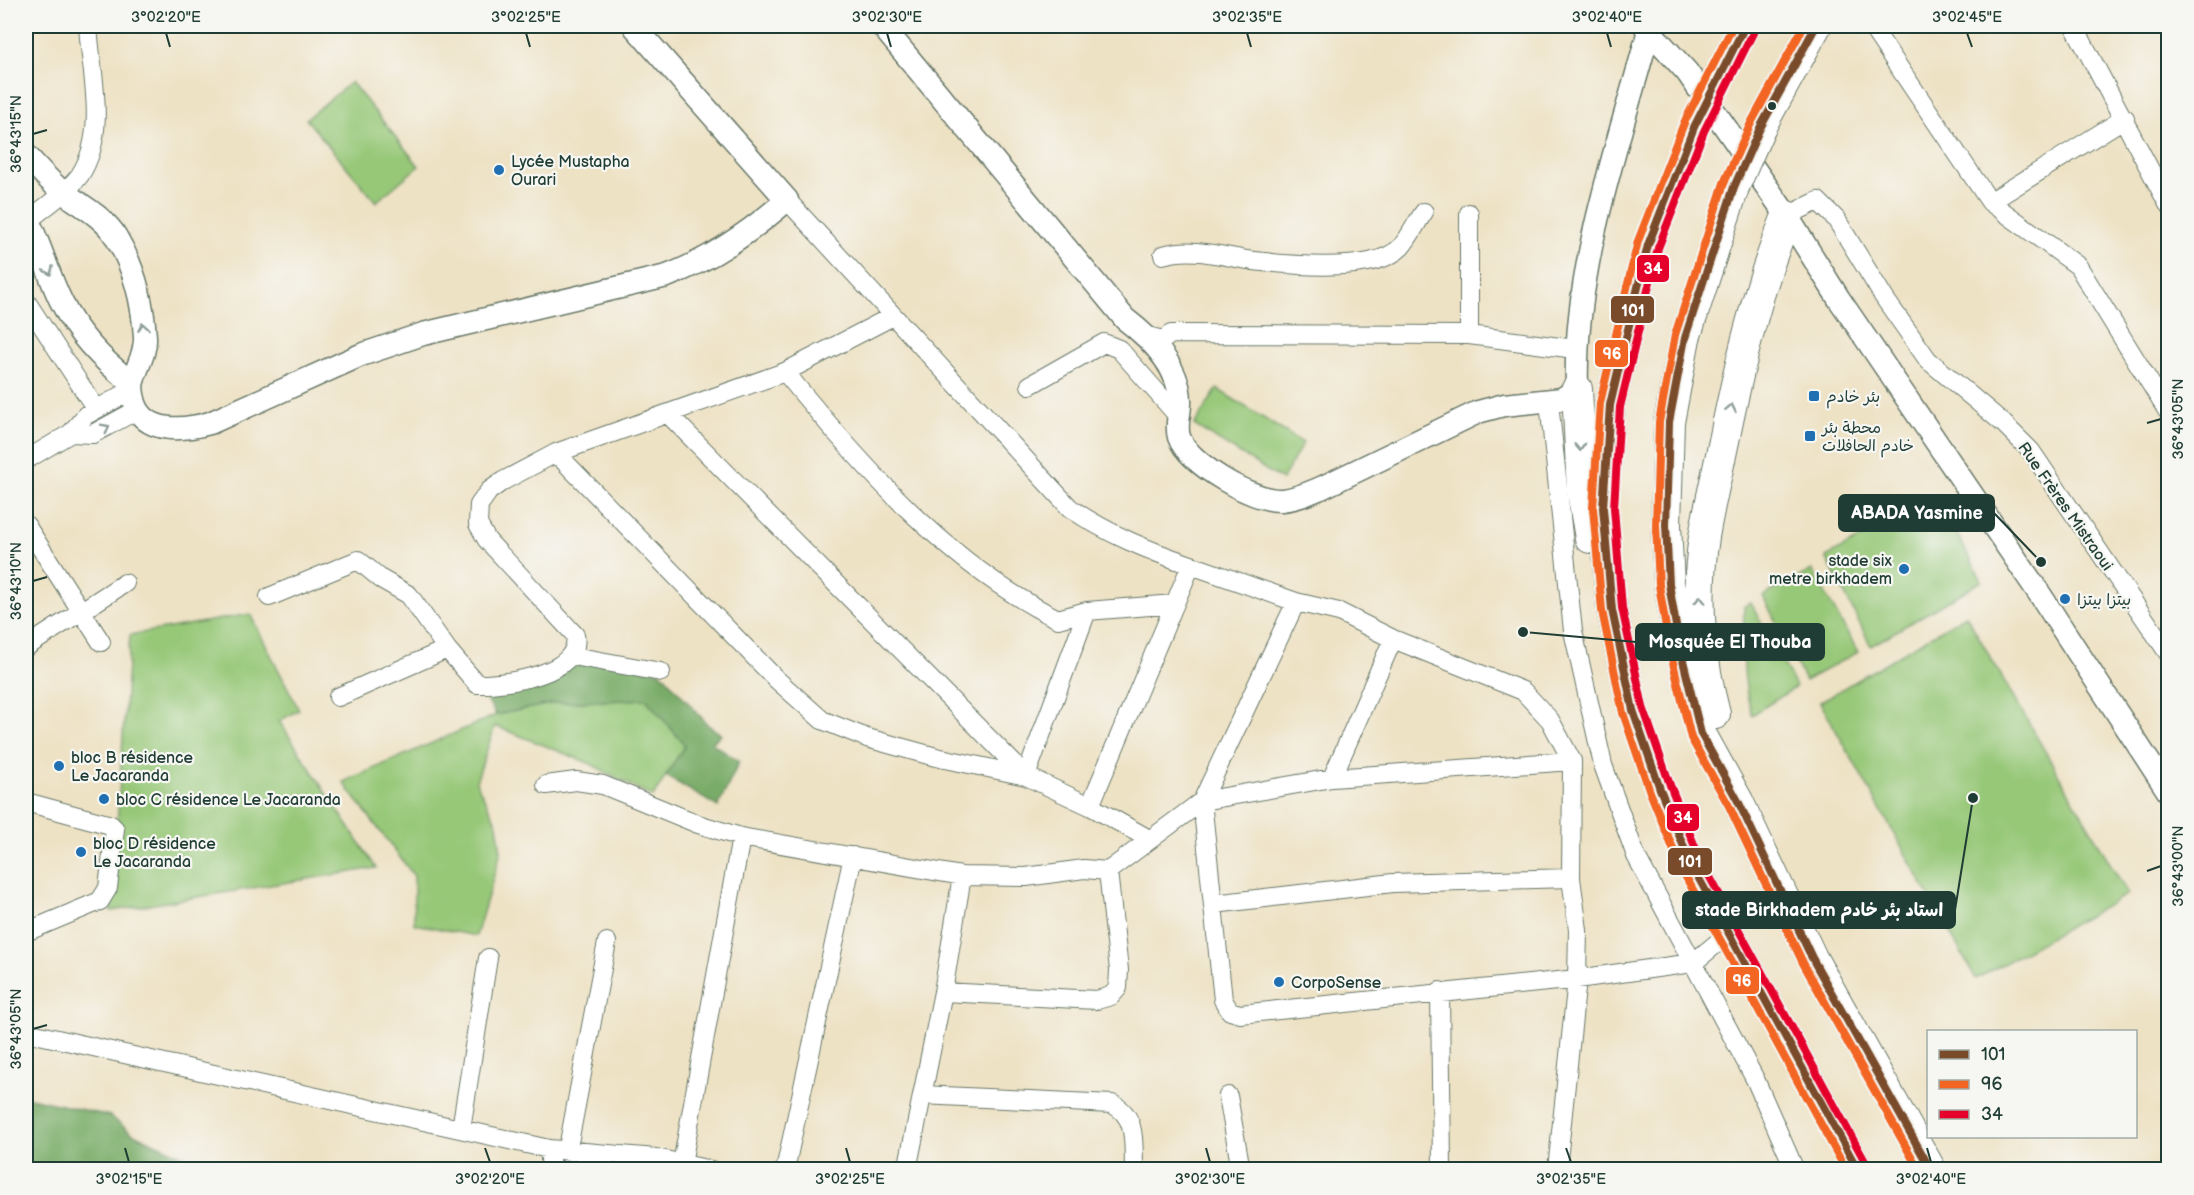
<svg xmlns="http://www.w3.org/2000/svg" width="2194" height="1195" viewBox="0 0 2194 1195" font-family="'Balsamiq Sans','Playpen Sans Arabic',sans-serif">
	<style>
		.green { fill: #97c878; stroke: #5b8256; stroke-width: 1.5 }
		.forest { fill: #79ac68; stroke: #4c744e; stroke-width: 1.5 }
		.lines { fill: none; stroke-linecap: round; stroke-linejoin: round }
		.minor-casing { stroke: #677767; stroke-width: 20 }
		.tertiary-casing { stroke: #677767; stroke-width: 25 }
		.trunk-casing { stroke: #677767; stroke-width: 32 }
		.minor { stroke: #fff; stroke-width: 18 }
		.tertiary { stroke: #fff; stroke-width: 22 }
		.trunk { stroke: #fff; stroke-width: 30 }
		.trunk-bridge-casing { stroke: #677767; stroke-width: 32; stroke-linecap: butt }
		.trunk-bridge { stroke: #fff; stroke-width: 30 }
		.bus-1-casing { stroke: #f6f6f2; stroke-width: 12 }
		.bus-2-casing { stroke: #f6f6f2; stroke-width: 12 }
		.bus-3-casing { stroke: #f6f6f2; stroke-width: 12 }
		.bus-1 { stroke: #7a4b2a; stroke-width: 8 }
		.bus-2 { stroke: #f26522; stroke-width: 8 }
		.bus-3 { stroke: #e4002b; stroke-width: 8 }
		.oneway { stroke: #8f9e9a }
		.ticks { fill: none; stroke: #1f3d34; stroke-width: 2 }
		.bus-dot { fill: #1f3d34; stroke: #f6f6f2; stroke-width: 2 }
		.poi-dot { fill: #1f6fb2; stroke: #f6f6f2; stroke-width: 2 }
		.labels { text-anchor: middle; stroke-width: 4.5; stroke-linejoin: round; paint-order: stroke }
		.poi-label { font-size: 16px; fill: #1f3d34; stroke: #f6f6f2; text-anchor: start }
		.street-label { font-size: 16px; fill: #1f3d34; stroke: #f6f6f2 }
		.leader { fill: none; stroke: #1f3d34; stroke-width: 2 }
		.callout-dot { fill: #1f3d34; stroke: #f6f6f2; stroke-width: 2 }
		.callout { fill: #1f3d34; stroke: #1f3d34; stroke-width: 2 }
		.callout-label { font-size: 18px; text-anchor: middle; font-weight: bold; fill: #fff }
		.line-badge { stroke: #f6f6f2; stroke-width: 2 }
		.badge-label { font-size: 16px; text-anchor: middle; font-weight: bold; fill: #fff }
		.neatline { fill: none; stroke: #1f3d34; stroke-width: 2 }
		.ticks-label { font-size: 15px; text-anchor: middle; fill: #1f3d34 }
	</style>
	<rect width="100%" height="100%" fill="#f6f6f2"/>
	<filter id="ink" filterUnits="userSpaceOnUse"><feTurbulence type="fractalNoise" baseFrequency=".0167" numOctaves="2"/><feDisplacementMap in="SourceGraphic" scale="12" xChannelSelector="R" yChannelSelector="G"/><feConvolveMatrix kernelMatrix="1 2 1 2 8 2 1 2 1" color-interpolation-filters="sRGB"/></filter>
	<filter id="wash" filterUnits="userSpaceOnUse"><feTurbulence type="fractalNoise" baseFrequency=".008" numOctaves="4" result="noise"/><feDisplacementMap in="SourceGraphic" scale="24" xChannelSelector="R" yChannelSelector="G"/><feGaussianBlur stdDeviation="1.35" result="paint"/><feColorMatrix in="noise" values="0 0 0 0 0 0 0 0 0 0 0 0 0 0 0 0 0 1.4 0 .05"/><feComposite in="paint" operator="in"/></filter>
	<g filter="url(#wash)">
		<rect width="100%" height="100%" fill="#eee2c5"/>
		<path class="green" d="M351 82 419 166 376 202 306 119Z
			M1217 389 1303 443 1282 480 1194 425Z
			M1937 496 1982 581 1871 646 1826 557Z
			M1812 570 1858 652 1805 681 1763 596Z
			M1751 603 1796 687 1752 715C1741 679 1743 643 1744 606Z
			M250 614 299 710 279 721 376 868 111 911 130 635Z
			M1966 615 2128 894 1976 979 1820 702Z
			M646 699 685 745 653 797 589 763 495 726 476 782 497 824 501 852 476 936 414 924V876L343 782 496 715 555 703Z"/>
		<path class="forest" d="M573 656 661 672 708 725 721 734 712 743 739 762 718 807 666 776 685 745 646 699 555 703 496 715 485 697Z
			M26 1097 110 1116 132 1133 213 1169H26Z"/>
	</g>
	<g filter="url(#ink)">
		<g class="lines">
			<g class="minor-casing">
				<path id="minor" d="M1871 26 1990 202 2078 266 2168 412
					M2074 26 2168 204
					M787 200 1070 508C1108 534 1147 550 1191 565
					M1990 202 2125 118
					M1787 216 1818 201 1836 219 1885 299 1928 360 2003 423 2031 451 2168 653
					M28 221C44 207 67 193 80 175 108 132 91 74 88 26
					M1163 255C1193 246 1224 257 1254 261 1289 265 1375 274 1401 247 1410 237 1416 223 1424 212
					M26 301 96 409
					M1469 335V213
					M1147 336 1163 340 1171 334 1469 335 1575 349
					M785 372C859 463 950 567 1058 619L1087 611 1175 604
					M1030 385 1104 343 1119 349 1177 415
					M1549 402 1573 631 1603 765 1636 856 1755 1079 1795 1170
					M668 414 1026 776 1087 611
					M71 433 93 434 137 410
					M556 453 776 679 822 720 867 738 936 757 1026 776 1090 806
					M26 460 71 433 86 415 132 390
					M26 525 101 642
					M269 597 358 560 381 579 409 595 447 649 477 684C505 685 583 674 575 635L487 540 478 524 479 505 489 491 503 481 556 453 785 372 893 316
					M1296 602 1202 801 1223 1000 1230 1011 1240 1014 1577 979 1693 963 1728 934
					M26 647 125 583
					M573 656 661 672
					M338 697 447 649
					M1332 778 1393 639
					M546 785 576 781 603 785 698 824 741 837 962 876 1026 877 1084 869 1108 871 1202 801 1332 778 1572 761 1571 878 1578 930 1577 979 1557 1170
					M26 802 111 825 115 829 108 888 100 901 26 932
					M1149 839 1090 806 1191 565 1296 602 1339 612 1393 639 1523 691 1550 720 1572 761
					M1214 904 1393 883 1571 878
					M1440 991 1442 1170
					M943 992 1097 1000 1111 996 1118 988 1119 970 1108 871
					M26 1032 549 1149 656 1158 711 1170
					M922 1095 1112 1104C1138 1116 1133 1145 1134 1170
					M1228 1096 1241 1170
					M461 1129 488 958
					M549 1149 551 1170
					M567 1153 607 942
					M682 1164 741 837
					M785 1170 853 856
					M907 1170 943 992 962 876"/>
			</g>
			<g class="tertiary-casing">
				<path id="tertiary" d="M882 26 1125 319C1151 339 1179 366 1180 400 1181 412 1175 424 1179 437 1188 464 1254 502 1282 500 1296 499 1309 493 1321 488L1478 412 1504 405 1562 399 1577 389C1573 268 1618 146 1649 30
					M1645 26 1687 72 1787 216 1839 299 2041 596 2168 791
					M26 155C36 166 53 185 64 193 81 205 106 219 116 237 134 267 143 303 145 337 146 353 137 366 133 381 131 388 133 396 135 403 145 435 185 430 210 423L361 355 423 334 667 276C712 259 750 232 787 200L634 26
					M26 217C41 244 48 276 62 303 78 336 103 361 132 383"/>
			</g>
			<g class="trunk-casing">
				<path id="trunk" d="M1722 71 1745 26
					M1694 127 1648 245 1610 405 1603 508 1612 610 1633 710 1660 789 1691 864 1858 1170
					M1760 128 1816 26
					M1734 187 1685 338 1669 422 1666 525 1669 584 1679 644 1701 734 1738 801 1812 958 1931 1170
					M1577 389 1582 491 1590 538
					M1715 714C1700 658 1695 595 1704 537 1710 500 1720 463 1727 426 1742 354 1759 284 1787 216"/>
			</g>
			<use href="#minor" class="minor"/>
			<use href="#tertiary" class="tertiary"/>
			<use href="#trunk" class="trunk"/>
			<g class="trunk-bridge-casing">
				<path id="trunk-bridge" d="M1694 127 1722 71
					M1734 187 1760 128"/>
			</g>
			<use href="#trunk-bridge" class="trunk-bridge"/>
			<g class="bus-1-casing">
				<path id="bus-1" d="M1745 26 1694 127 1648 245 1610 405 1603 508 1612 610 1633 710 1660 789 1691 864 1858 1170
					M1816 26 1760 128 1734 187 1685 338 1669 422 1666 525 1669 584 1679 644 1701 734 1738 801 1812 958 1931 1170"/>
			</g>
			<g class="bus-2-casing">
				<path id="bus-2" d="M1733 26 1684 123 1638 241 1600 403 1593 508 1602 611 1623 713 1650 792 1681 868 1846 1170
					M1804 26 1751 123 1724 183 1675 335 1659 422 1656 525 1659 585 1669 646 1691 738 1729 806 1803 963 1919 1170"/>
			</g>
			<g class="bus-3-casing">
				<path id="bus-3" d="M1754 31 1704 131 1658 248 1620 407 1614 508 1622 608 1643 707 1670 785 1700 859 1867 1165"/>
			</g>
			<use href="#bus-1" class="bus-1"/>
			<use href="#bus-2" class="bus-2"/>
			<use href="#bus-3" class="bus-3"/>
		</g>
		<defs><path id="oneway-chevron" d="M-2-3.5L2.5 0L-2 3.5" fill="none" stroke-width="1.6" stroke-linecap="round" stroke-linejoin="round" transform="scale(1.5)"/></defs>
		<g class="oneway">
			<use href="#oneway-chevron" transform="translate(49 271) rotate(67)"/>
			<use href="#oneway-chevron" transform="translate(143 327) rotate(-99)"/>
			<use href="#oneway-chevron" transform="translate(1731 408) rotate(-78)"/>
			<use href="#oneway-chevron" transform="translate(106 428) rotate(-27)"/>
			<use href="#oneway-chevron" transform="translate(1580 447) rotate(87)"/>
			<use href="#oneway-chevron" transform="translate(1700 600) rotate(-90)"/>
		</g>
	</g>
	<path class="ticks" d="M166 33 170 47M526 33 530 47M887 33 891 47M1247 33 1251 47M1607 33 1611 47M1967 33 1972 47M33 134 47 130M2147 423 2161 419M33 581 47 577M2147 871 2161 866M33 1029 47 1025M125 1148 129 1162M485 1148 490 1162M846 1148 850 1162M1206 1148 1210 1162M1566 1148 1571 1162M1927 1148 1931 1162"/>
	<circle class="bus-dot" cx="1772" cy="106" r="5"/>
	<g class="poi-dot">
		<circle cx="499" cy="170" r="6"/>
		<rect x="1808" y="390" width="12" height="12" rx="3"/>
		<rect x="1804" y="430" width="12" height="12" rx="3"/>
		<circle cx="1904" cy="569" r="6"/>
		<circle cx="2065" cy="599" r="6"/>
		<circle cx="59" cy="766" r="6"/>
		<circle cx="104" cy="799" r="6"/>
		<circle cx="81" cy="852" r="6"/>
		<circle cx="1279" cy="982" r="6"/>
	</g>
	<g class="labels">
		<g class="poi-label">
			<text x="511" y="167">Lycée Mustapha<tspan x="511" dy="18">Ourari</tspan></text>
			<text x="1826" y="402">بئر خادم</text>
			<text x="1822" y="433">محطة بئر<tspan x="1822" dy="18">خادم الحافلات</tspan></text>
			<text x="1892" y="566" text-anchor="end">stade six<tspan x="1892" dy="18">metre birkhadem</tspan></text>
			<text x="2077" y="605">بيتزا بيتزا</text>
			<text x="71" y="763">bloc B résidence<tspan x="71" dy="18">Le Jacaranda</tspan></text>
			<text x="116" y="805">bloc C résidence Le Jacaranda</text>
			<text x="93" y="849">bloc D résidence<tspan x="93" dy="18">Le Jacaranda</tspan></text>
			<text x="1291" y="988">CorpoSense</text>
		</g>
		<g class="street-label">
			<text transform="translate(2066 506) rotate(55)" y="6">Rue Frères Mistraoui</text>
		</g>
	</g>
	<path class="leader" d="M2041 562L1994 513M1523 632L1636 642M1973 798L1955 910"/>
	<g class="callout-dot">
		<circle cx="2041" cy="562" r="6"/>
		<circle cx="1523" cy="632" r="6"/>
		<circle cx="1973" cy="798" r="6"/>
	</g>
	<g class="callout">
		<rect x="1839" y="495" width="155" height="36" rx="6"/>
		<rect x="1636" y="624" width="188" height="36" rx="6"/>
		<rect x="1683" y="892" width="272" height="36" rx="6"/>
	</g>
	<g class="callout-label">
		<text x="1917" y="519">ABADA Yasmine</text>
		<text x="1730" y="648">Mosquée El Thouba</text>
		<text x="1819" y="916">stade Birkhadem استاد بئر خادم</text>
	</g>
	<g class="line-badge">
		<rect x="1636" y="254" width="34" height="29" rx="6" fill="#e4002b"/>
		<rect x="1610" y="295" width="45" height="29" rx="6" fill="#7a4b2a"/>
		<rect x="1594" y="339" width="35" height="29" rx="6" fill="#f26522"/>
		<rect x="1666" y="803" width="34" height="29" rx="6" fill="#e4002b"/>
		<rect x="1667" y="847" width="46" height="29" rx="6" fill="#7a4b2a"/>
		<rect x="1725" y="966" width="35" height="29" rx="6" fill="#f26522"/>
	</g>
	<g class="badge-label">
		<text x="1653" y="274">34</text>
		<text x="1633" y="316">101</text>
		<text x="1612" y="359">96</text>
		<text x="1683" y="823">34</text>
		<text x="1690" y="867">101</text>
		<text x="1742" y="986">96</text>
	</g>
	<rect width="2194" height="1195" fill="none" stroke="#f6f6f2" stroke-width="66"/>
	<rect x="1927" y="1030" width="210" height="108" fill="#f6f6f2" stroke="#a0aca6" stroke-width="1.5"/>
	<rect x="1939" y="1050" width="30" height="9" fill="#7a4b2a" stroke="#a0aca6" stroke-width="1.5"/>
	<text x="1981" y="1060" font-size="18" fill="#1f3d34">101</text>
	<rect x="1939" y="1080" width="30" height="9" fill="#f26522" stroke="#a0aca6" stroke-width="1.5"/>
	<text x="1981" y="1090" font-size="18" fill="#1f3d34">96</text>
	<rect x="1939" y="1110" width="30" height="9" fill="#e4002b" stroke="#a0aca6" stroke-width="1.5"/>
	<text x="1981" y="1120" font-size="18" fill="#1f3d34">34</text>
	<rect x="33" y="33" width="2128" height="1129" class="neatline"/>
	<g class="ticks-label">
		<text x="166" y="22">3°02'20"E</text>
		<text x="526" y="22">3°02'25"E</text>
		<text x="887" y="22">3°02'30"E</text>
		<text x="1247" y="22">3°02'35"E</text>
		<text x="1607" y="22">3°02'40"E</text>
		<text x="1967" y="22">3°02'45"E</text>
		<text transform="translate(16 134) rotate(-90)" y="5">36°43'15"N</text>
		<text transform="translate(2178 419) rotate(-90)" y="5">36°43'05"N</text>
		<text transform="translate(16 581) rotate(-90)" y="5">36°43'10"N</text>
		<text transform="translate(2178 866) rotate(-90)" y="5">36°43'00"N</text>
		<text transform="translate(16 1029) rotate(-90)" y="5">36°43'05"N</text>
		<text x="129" y="1184">3°02'15"E</text>
		<text x="490" y="1184">3°02'20"E</text>
		<text x="850" y="1184">3°02'25"E</text>
		<text x="1210" y="1184">3°02'30"E</text>
		<text x="1571" y="1184">3°02'35"E</text>
		<text x="1931" y="1184">3°02'40"E</text>
	</g>
</svg>
